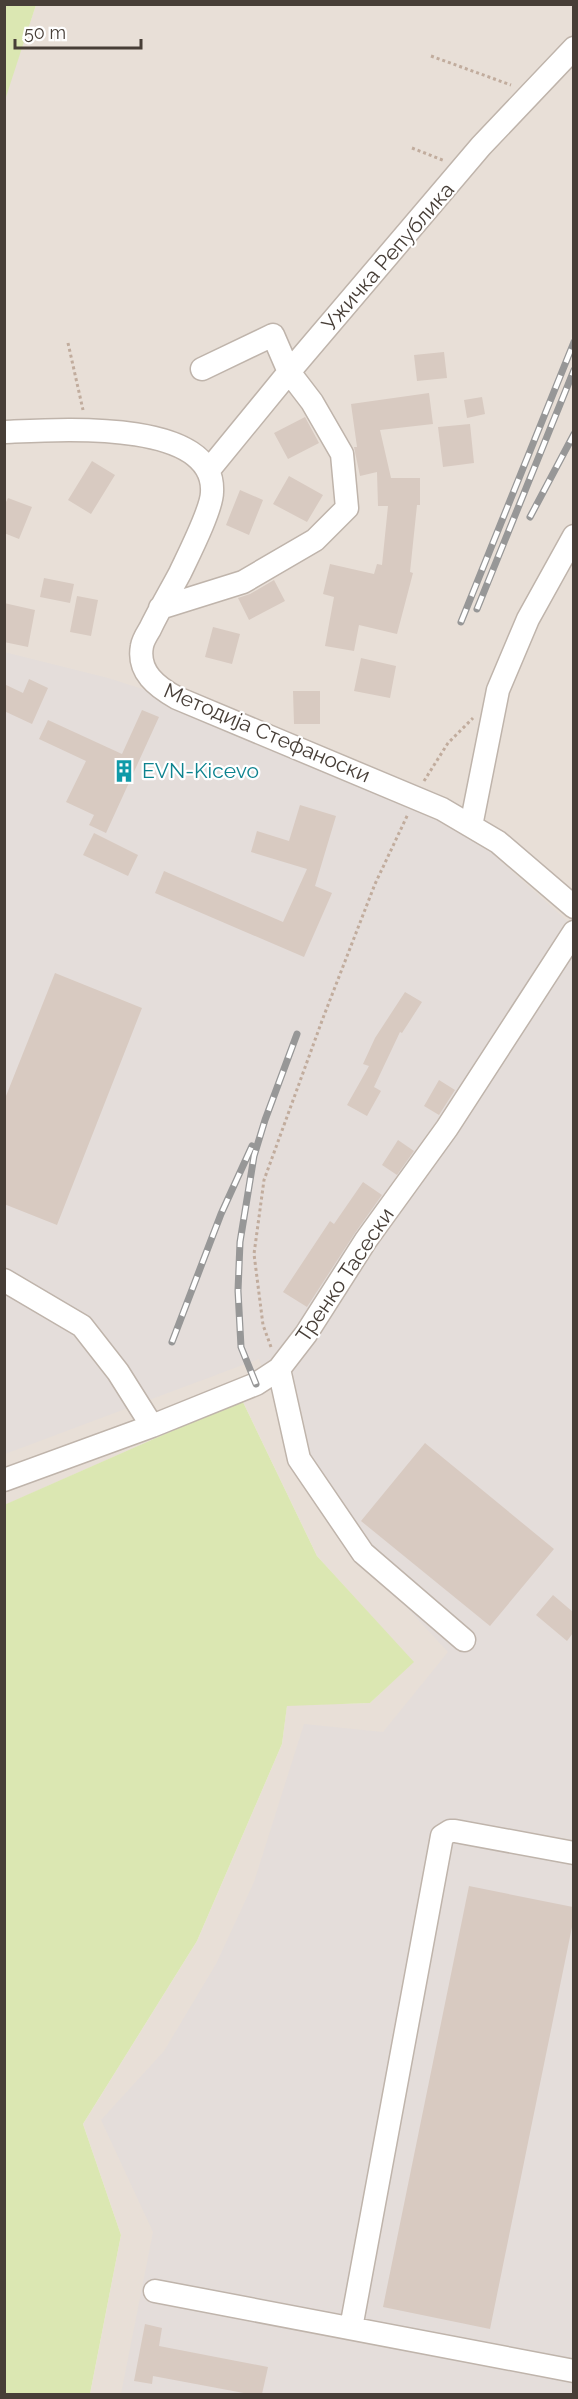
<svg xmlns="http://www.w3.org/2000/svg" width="578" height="2399" viewBox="0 0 578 2399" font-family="Raleway,sans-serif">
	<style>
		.residential { fill: #e8dfd7 }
		.industrial { fill: #e4ddda }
		.green { fill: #dbe7b2 }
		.building { fill: #d8cac1 }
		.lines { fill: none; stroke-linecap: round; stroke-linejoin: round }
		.minor-casing { stroke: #bfb4ab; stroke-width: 25 }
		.path { stroke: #c1ac9d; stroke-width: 3; stroke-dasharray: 3 3; stroke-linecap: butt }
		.minor { stroke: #fff; stroke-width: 22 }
		.rail-casing { stroke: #979797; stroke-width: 7 }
		.rail { stroke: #fff; stroke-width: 4.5; stroke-dasharray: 14; stroke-linecap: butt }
		.labels { text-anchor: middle; stroke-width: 4.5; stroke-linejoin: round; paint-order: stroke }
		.street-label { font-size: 21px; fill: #473e37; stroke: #fff }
		.culture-label { font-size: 21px; fill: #0d838f; stroke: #fff; text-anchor: start }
	</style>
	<rect width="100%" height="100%" fill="#f4eee9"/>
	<path class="residential" d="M36 5H573V2394H90L121 2235 83 2124 197 1941 282 1744 287 1705 370 1703 413 1662 317 1556 242 1400 5 1505 4 100Z"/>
	<path class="industrial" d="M4 652 108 678 155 693 466 830 573 926V2394H121L153 2232 101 2120 164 2051 216 1964 254 1882 304 1724 383 1732 448 1652 396 1596 297 1461 259 1359 5 1454Z"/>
	<path class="green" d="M5 4 36 5 5 100 4 5Z
		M242 1400 317 1556 414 1662 370 1703 287 1706 282 1744 197 1941 83 2124 121 2235 90 2394H5L4 1505Z"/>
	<path class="building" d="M444 352 447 378 417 381 414 355Z
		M429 393 433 424 380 430 391 478H420V505H417L410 572 413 573 397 634 359 625 354 651 325 646 334 597 323 594 330 564 374 574 377 564 382 565 388 506H378L377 472 360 476 354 447H357L351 404Z
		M482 397 485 414 467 418 464 400Z
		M305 417 319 443 288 459 274 433Z
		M470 424 474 463 443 467 438 427Z
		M92 461 115 475 91 514 68 500Z
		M289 476 323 495 307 522 273 504Z
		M240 490 263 500 249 535 226 525Z
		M8 498 32 507 19 539 4 533V506Z
		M44 578 74 584 70 603 40 597Z
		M274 580 285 601 249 620 238 598 250 594Z
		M77 596 98 600 91 636 70 632Z
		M4 603 35 610 28 647 4 642Z
		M213 627 240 634 232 664 205 657Z
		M361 658 396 666 390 698 354 691Z
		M29 679 48 688 32 724 4 711V684L23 693Z
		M293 691H320V724H294Z
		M142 710 159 717 106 833 89 825 94 815 66 802 86 761 39 739 48 720 122 754Z
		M300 805 336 816 315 886 332 893 304 957 155 893 164 871 283 922 307 869 251 852 257 831 289 841Z
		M94 833 138 855 128 876 83 855Z
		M55 973 142 1008 57 1225 4 1204V1101Z
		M405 992 422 1002 402 1033 400 1032 374 1087 381 1091 367 1116 347 1105 369 1066 363 1064 375 1038Z
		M439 1080 455 1090 439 1115 424 1106Z
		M398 1140 414 1151 397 1175 382 1165Z
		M363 1182 382 1195 355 1233 307 1307 283 1292 330 1221 334 1224Z
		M425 1443 554 1549 490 1626 361 1521Z
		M553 1595 573 1612V1633L567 1641 536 1615Z
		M469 1886 573 1907V1922L490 2329 383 2307Z
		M145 2324 162 2328 159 2346 268 2367 262 2394H249L153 2376 152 2384 134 2381Z"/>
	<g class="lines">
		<g class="minor-casing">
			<path id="minor" d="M4 432C52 430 216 417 212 492 212 509 188 556 180 573 170 592 159 610 150 629 147 634 143 640 142 646 137 672 157 687 177 698L442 809 498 842 574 907
				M208 471 289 372 481 146 574 48
				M160 608 243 582 315 540 347 508 342 454 312 402 289 372 273 335 202 369
				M471 826 498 690 528 619 574 536
				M4 1280 82 1326 118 1372 152 1426
				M279 1369 299 1459 363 1553 464 1640
				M4 1480 152 1426 256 1384 279 1369 306 1334 366 1240 447 1128 574 932
				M155 2291 574 2371
				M351 2328 442 1836 450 1831H455L574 1853"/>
		</g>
		<path class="path" d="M431 56 511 85
			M412 148 445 161
			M68 343 83 410
			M424 781 448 743 473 718
			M271 1347 263 1325 254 1254 264 1180 323 1018 375 884 408 814"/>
		<use href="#minor" class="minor"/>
		<g class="rail-casing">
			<path id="rail" d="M530 517 574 434
				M477 609 574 370
				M461 622 574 342
				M172 1342 221 1214 252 1146
				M256 1384 241 1347 238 1291 240 1242 254 1156 265 1120 297 1034"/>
		</g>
		<use href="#rail" class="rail"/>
	</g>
	<defs>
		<g id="building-bare" transform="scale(1.8)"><path d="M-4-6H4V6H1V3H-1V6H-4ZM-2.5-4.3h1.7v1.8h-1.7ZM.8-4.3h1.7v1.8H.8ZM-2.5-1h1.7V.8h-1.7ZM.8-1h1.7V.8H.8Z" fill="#0f9aa8" stroke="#fff" stroke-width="2.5" paint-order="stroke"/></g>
	</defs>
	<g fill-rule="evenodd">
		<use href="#building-bare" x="124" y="771"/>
	</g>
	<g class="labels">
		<g class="street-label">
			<text transform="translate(388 257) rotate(-49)" y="7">Ужичка Република</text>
			<text transform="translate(267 733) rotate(23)" y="7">Методија Стефаноски</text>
			<text transform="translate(345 1275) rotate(-56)" y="7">Тренко Тасески</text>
		</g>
		<g class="culture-label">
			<text x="142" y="778">EVN-Kicevo</text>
		</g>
	</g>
	<rect width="578" height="2399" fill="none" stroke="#473e37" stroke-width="12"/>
	<path d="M15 39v9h126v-9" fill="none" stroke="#473e37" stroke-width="3"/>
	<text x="24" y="39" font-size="18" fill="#473e37" stroke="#ffffff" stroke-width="4.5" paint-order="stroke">50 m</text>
</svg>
